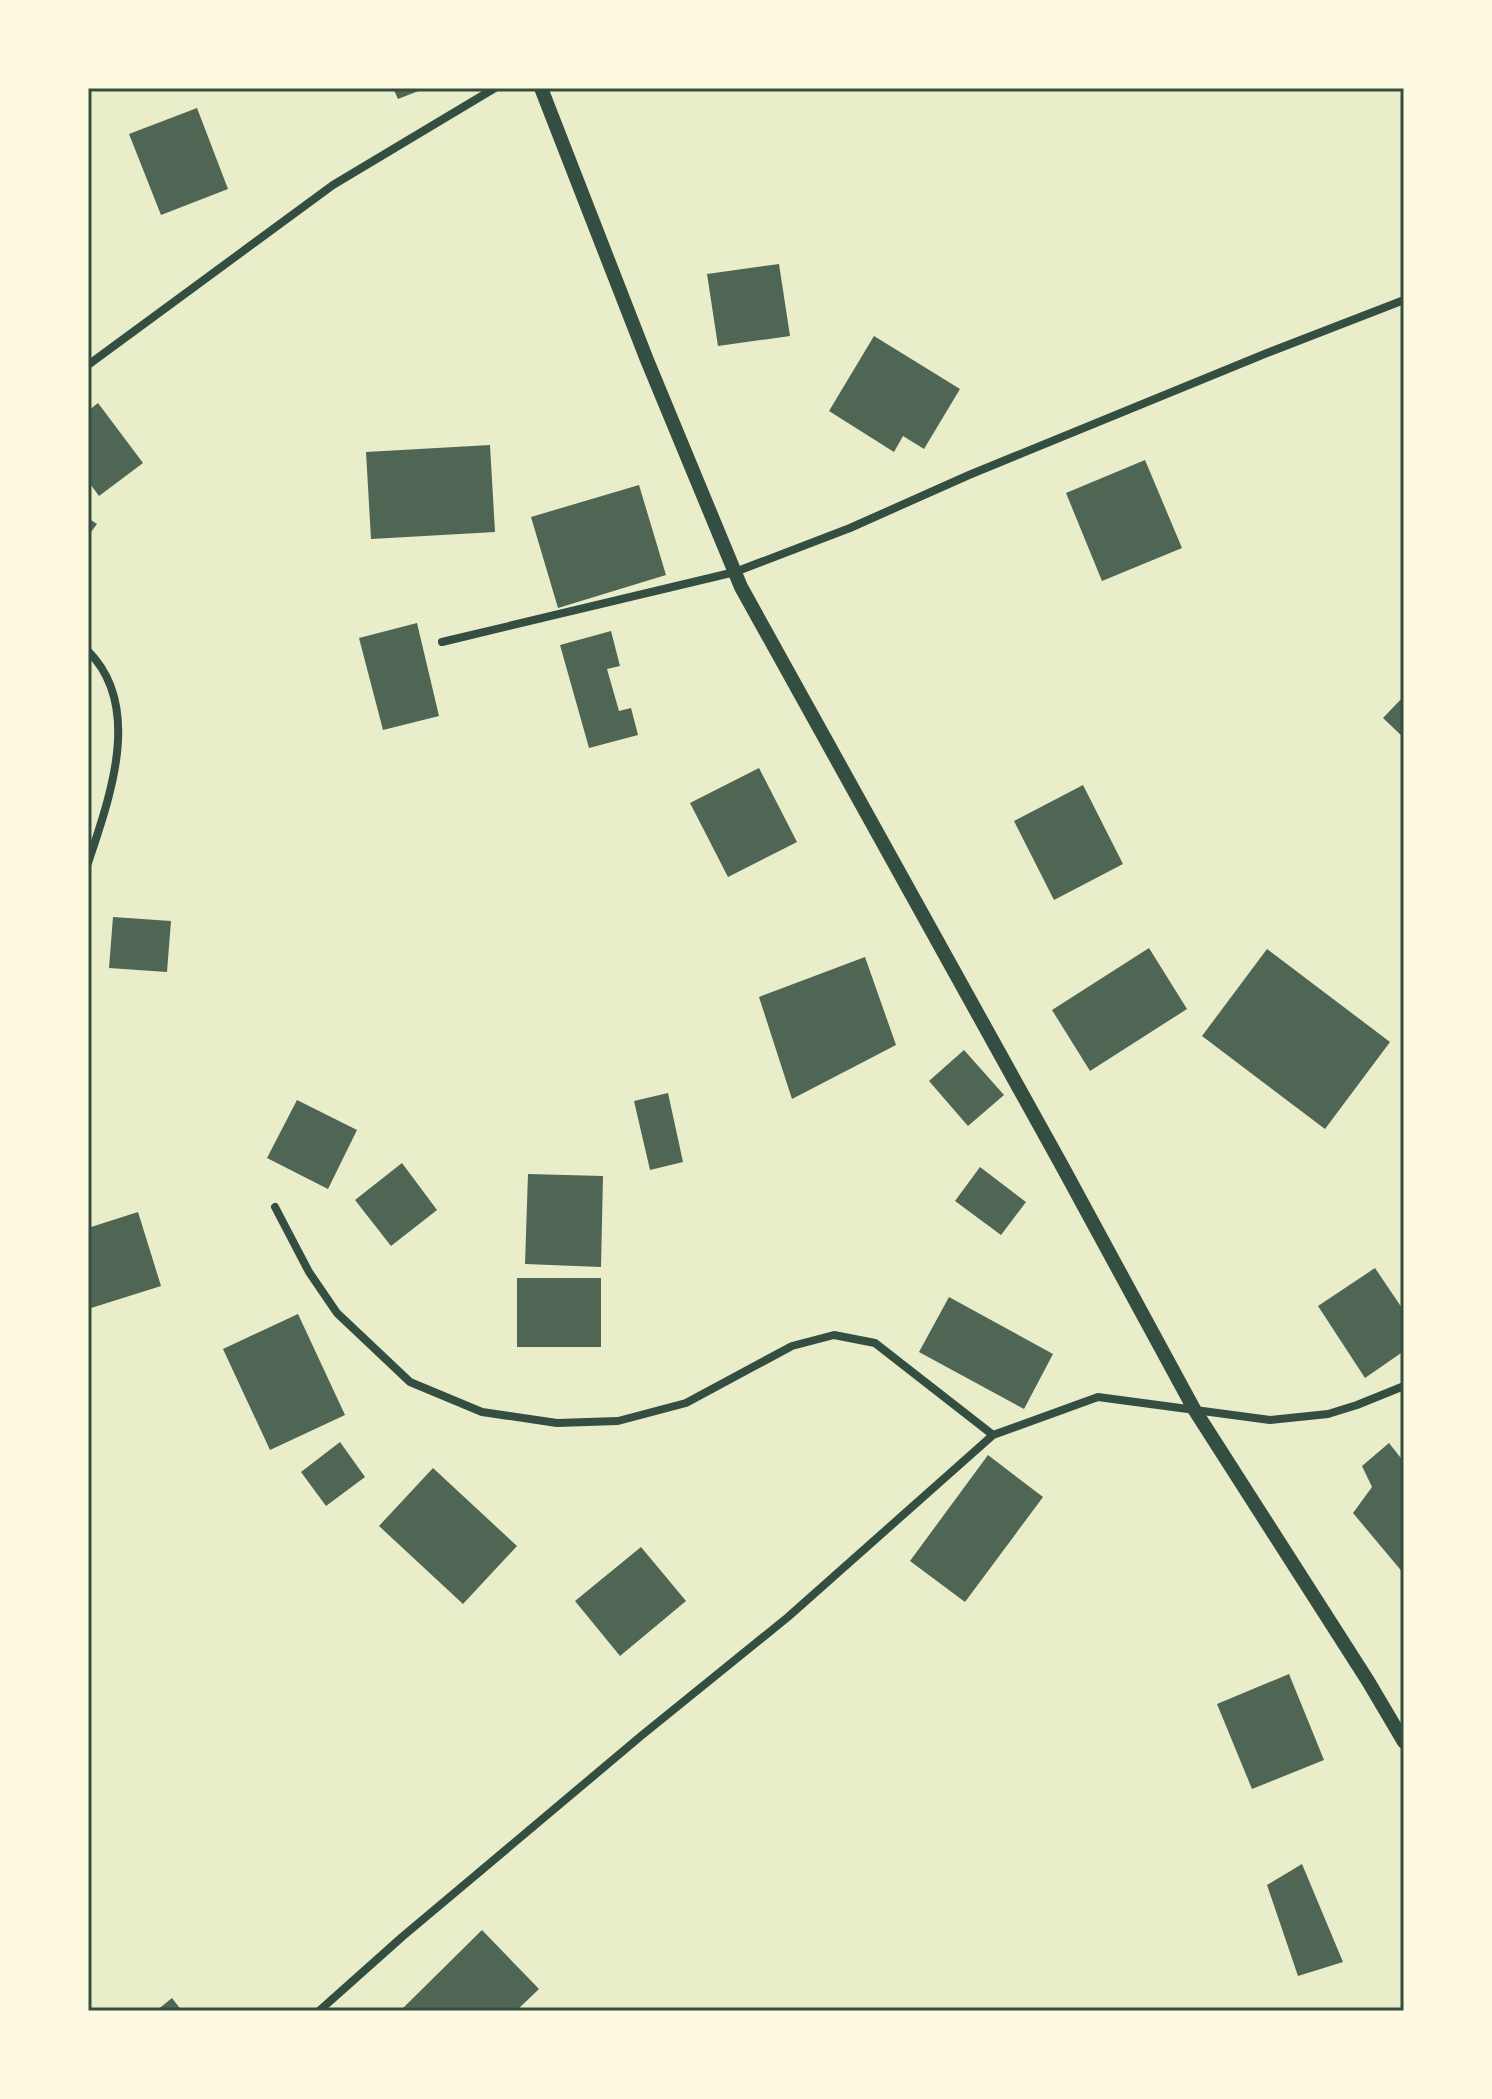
<svg xmlns="http://www.w3.org/2000/svg" width="1492" height="2099" viewBox="0 0 1492 2099" font-family="'Roboto Condensed',sans-serif">
	<style>
		.building { fill: #4f6655 }
		.lines { fill: none; stroke-linecap: round; stroke-linejoin: round }
		.minor { stroke: #344e41; stroke-width: 8 }
		.tertiary { stroke: #344e41; stroke-width: 14 }
		.neatline { fill: none; stroke: #344e41; stroke-width: 3 }
	</style>
	<rect width="100%" height="100%" fill="#e9edc9"/>
	<path class="building" d="M393 88H426L398 99Z
		M197 108 228 189 161 215 129 134Z
		M779 264 790 336 718 346 707 274Z
		M874 336 960 389 924 449 903 436 894 452 829 411Z
		M98 403 143 463 99 496 88 481V411Z
		M490 445 495 532 371 539 366 452Z
		M1145 460 1182 548 1102 581 1066 493Z
		M639 485 666 575 558 608 531 517Z
		M88 518 97 524 88 536Z
		M417 623 439 716 383 730 359 638Z
		M611 631 620 666 607 669 619 711 631 708 638 735 589 748 560 645Z
		M1404 696V738L1383 718Z
		M759 768 797 842 728 877 690 803Z
		M1083 785 1123 864 1054 900 1014 821Z
		M113 917 171 921 167 972 109 968Z
		M1149 948 1187 1009 1090 1071 1052 1010Z
		M1267 949 1390 1042 1325 1129 1202 1036Z
		M865 957 896 1045 792 1099 759 997Z
		M964 1050 1004 1095 968 1126 929 1081Z
		M668 1093 683 1162 650 1170 634 1101Z
		M297 1100 357 1130 328 1189 267 1158Z
		M402 1163 437 1210 391 1246 355 1200Z
		M980 1167 1026 1202 1001 1235 955 1201Z
		M528 1174 603 1176 601 1267 525 1264Z
		M138 1212 161 1286 88 1309V1228Z
		M1375 1268 1404 1311V1351L1365 1378 1318 1306Z
		M517 1278H601V1347H517Z
		M949 1297 1053 1354 1024 1409 919 1352Z
		M298 1314 345 1415 270 1450 223 1349Z
		M340 1442 365 1477 326 1506 301 1472Z
		M1389 1443 1404 1462V1574L1353 1513 1372 1487 1362 1466Z
		M988 1455 1043 1497 965 1602 910 1561Z
		M433 1468 517 1546 463 1604 379 1526Z
		M641 1547 686 1601 620 1656 575 1601Z
		M1289 1674 1324 1760 1252 1789 1217 1704Z
		M1302 1864 1343 1962 1298 1976 1267 1885Z
		M482 1930 539 1989 516 2011H400Z
		M172 1998 182 2011H156Z"/>
	<g class="lines">
		<path class="minor" d="M88 365 333 185 495 88
			M442 642 735 572 850 528 969 475 1267 353 1404 300
			M88 651C144 707 109 799 88 863
			M275 1207 309 1272 337 1313 410 1382 482 1412 557 1423 618 1421 686 1403 792 1346 834 1335 875 1343 993 1435
			M319 2011 402 1937 641 1736 788 1617 993 1435 1098 1397 1270 1420 1328 1414 1357 1405 1404 1386"/>
		<path class="tertiary" d="M541 88 647 360 741 587 1061 1164 1194 1409 1368 1681 1404 1742"/>
	</g>
	<rect width="1492" height="2099" fill="none" stroke="#fefae0" stroke-width="180"/>
	<rect x="90" y="90" width="1312" height="1919" class="neatline"/>
</svg>
